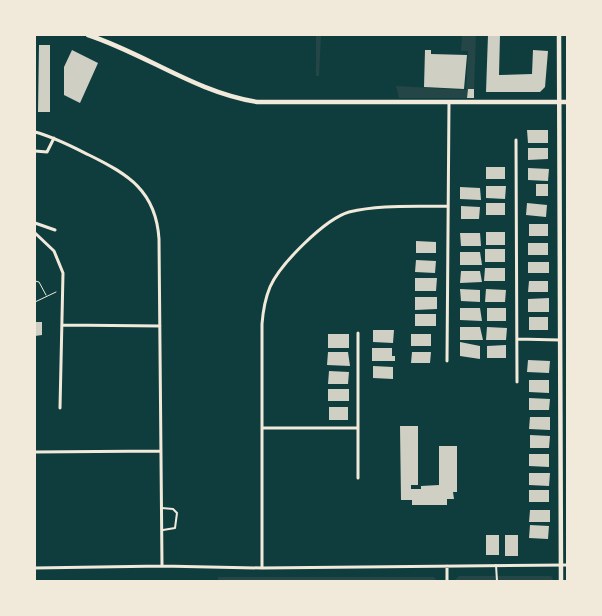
<svg xmlns="http://www.w3.org/2000/svg" width="602" height="616" viewBox="0 0 602 616" font-family="'Open Sans',sans-serif">
	<style>
		.green { fill: #244646 }
		.building { fill: #cfcfc3 }
		.lines { fill: none; stroke-linecap: round; stroke-linejoin: round }
		.path { stroke: #f1e9da; stroke-width: 1 }
		.service { stroke: #f1e9da; stroke-width: 2 }
		.minor { stroke: #f1e9da; stroke-width: 3 }
		.tertiary { stroke: #f1e9da; stroke-width: 4.5 }
	</style>
	<rect width="100%" height="100%" fill="#0f3d3e"/>
	<path class="green" d="M316 35H321L319 76H316Z
		M462 35H476L474 89H468L467 98H399L396 86 466 90 468 51H461Z
		M459 576H551L554 581H454Z
		M218 577H434L437 581H218Z"/>
	<path class="building" d="M488 35H500L499 75 532 74 533 50 548 51 545 87 540 92H486Z
		M39 45H50V112H38Z
		M72 50 98 63 80 103 64 95V67Z
		M425 50H431V54L467 55 464 89 424 87Z
		M468 89H474V98H467Z
		M527 130H548V143H528Z
		M528 148H548V159L528 160Z
		M486 167H505V179H486Z
		M528 168 549 169 548 181 528 180Z
		M536 184H548V196H536Z
		M486 186H506L505 199 486 198Z
		M460 187 480 188 481 200 460 199Z
		M486 203H505V215H486Z
		M527 203 547 205 546 217 526 215Z
		M461 206 480 207 479 219H461Z
		M529 224H548V236H529Z
		M486 232H505V245H486Z
		M460 233H480L481 246H461Z
		M416 241 436 242V253H416Z
		M528 243H548V255H528Z
		M485 249H505V262H485Z
		M460 252H480L482 265H460Z
		M416 260 436 261 435 273 415 272Z
		M528 262H549V273H528Z
		M485 268H505V281H484Z
		M461 271H480L482 282 460 283Z
		M415 278H437L436 291H415Z
		M529 281H548V292H528Z
		M460 289 480 290V302L461 301Z
		M486 289 506 290 505 302H485Z
		M415 297H437V309L415 310Z
		M549 298V312H528V299Z
		M460 308H480L482 321 460 320Z
		M487 308H506V321H487Z
		M415 314H436V326H415Z
		M529 317H548V330H529Z
		M35 322H42V335L35 336Z
		M460 327H480L483 340H460Z
		M487 327 507 328 506 340H486Z
		M373 330H394L393 343 373 342Z
		M328 334H349V348H328Z
		M411 334H431V346H411Z
		M460 342 480 346V359L460 356Z
		M506 345V358H487V346Z
		M372 348H392V356H395V361H372Z
		M328 352H348L350 366 327 365Z
		M412 352H431L430 363H411Z
		M528 360 550 361 549 373 527 372Z
		M373 366 393 367V379L373 378Z
		M329 371 349 372 348 384H328Z
		M529 380H549V393L529 392Z
		M328 389H349V401H328Z
		M529 398 550 399 549 410H529Z
		M329 407H348V420H329Z
		M530 417H550V430L529 429Z
		M400 426H418V485H411V489H421V486L439 485V446H457V492H453L454 499H447V505H412V500H401Z
		M530 435 550 436 549 448H530Z
		M529 454H549V467L529 466Z
		M529 473H550L549 486 529 485Z
		M529 490H549V502H529Z
		M530 510H550V522H529Z
		M530 525 549 526 548 539 529 538Z
		M486 535H499V555H486Z
		M505 535H518V556H505Z"/>
	<g class="lines">
		<path class="path" d="M35 281 39 282 46 295
			M35 302 56 292"/>
		<path class="service" d="M162 508 173 509 177 513 175 528 163 530
			M496 565 497 581"/>
		<path class="minor" d="M35 132C54 137 71 146 89 155 128 174 156 191 159 239L162 566 262 568 567 565
			M516 140 517 382
			M35 151 47 152 54 138
			M35 223 55 230
			M35 233 54 251 63 273 60 408
			M63 325 160 326
			M517 339 560 340
			M447 361 449 102
			M262 428H358
			M35 452 160 451
			M358 478V333
			M35 568 162 566
			M262 568V324C263 311 265 299 270 287 280 264 325 219 349 212 381 204 416 207 448 206
			M447 581V566"/>
		<path class="tertiary" d="M88 35C146 54 195 92 257 102H567
			M559 35 561 581"/>
	</g>
	<rect width="602" height="616" fill="none" stroke="#f1e9da" stroke-width="72"/>
</svg>
